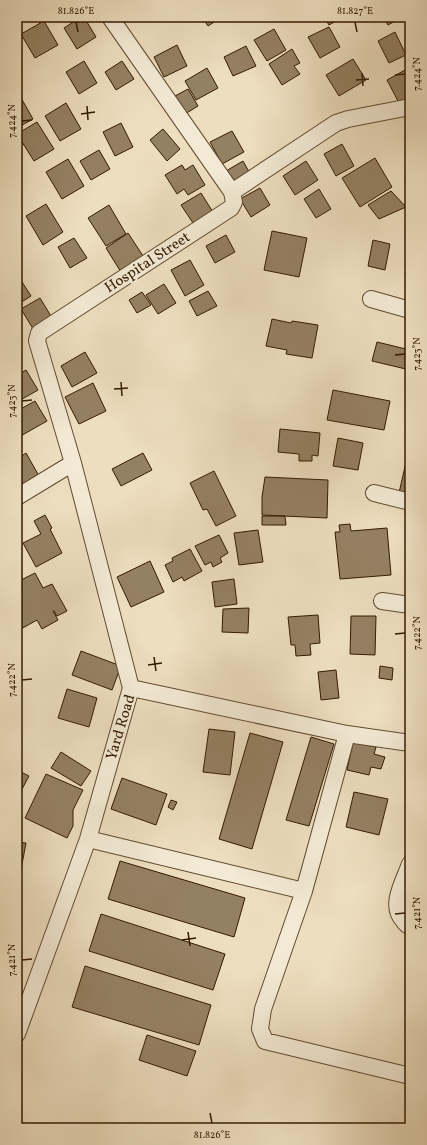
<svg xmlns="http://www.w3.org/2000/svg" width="427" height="1145" viewBox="0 0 427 1145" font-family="Vollkorn,serif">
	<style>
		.building { fill: #948063; stroke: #341a00 }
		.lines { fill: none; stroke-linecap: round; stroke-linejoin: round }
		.minor-casing { stroke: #624b30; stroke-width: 18 }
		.minor { stroke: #f3ead5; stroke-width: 16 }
		.ticks { fill: none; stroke: #341a00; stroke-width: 1.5 }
		.labels { text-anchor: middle; stroke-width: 4; stroke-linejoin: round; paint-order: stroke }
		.street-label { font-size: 15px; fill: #341a00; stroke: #f3ead5 }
		.neatline { fill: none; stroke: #341a00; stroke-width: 1.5 }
		.ticks-label { font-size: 10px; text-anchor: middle; fill: #341a00 }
	</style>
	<rect width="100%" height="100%" fill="#eddebf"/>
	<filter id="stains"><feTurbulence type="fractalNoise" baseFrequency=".005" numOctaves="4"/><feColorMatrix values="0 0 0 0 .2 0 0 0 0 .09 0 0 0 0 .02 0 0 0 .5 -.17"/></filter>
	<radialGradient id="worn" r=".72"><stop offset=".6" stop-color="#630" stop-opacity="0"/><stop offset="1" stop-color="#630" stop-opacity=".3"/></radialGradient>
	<path class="building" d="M81 17H84L96 37 77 49 64 28Z
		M202 17H222L208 26Z
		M324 17H343L329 25Z
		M383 17H402L388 25Z
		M44 21 58 45 35 58 21 34Z
		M329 27 340 47 320 58 308 37Z
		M274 29 286 50 267 61 254 40Z
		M395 32 406 55 389 63 378 41Z
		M177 45 187 66 164 77 154 57Z
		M246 46 256 66 233 76 224 57Z
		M292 49 300 63 294 66 300 74 282 85 269 64Z
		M353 59 366 80 339 96 326 75Z
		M84 61 97 83 79 94 66 72Z
		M122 61 134 79 116 90 105 72Z
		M207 68 218 88 196 100 185 81Z
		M405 70 410 79V97L399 103 387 80Z
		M188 89 198 106 185 114 175 96Z
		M20 96 33 119 17 128V98Z
		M66 103 81 129 60 141 45 116Z
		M37 122 54 149 34 161 17 134Z
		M121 123 133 147 115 156 103 132Z
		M163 129 180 149 167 161 150 140Z
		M232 131 244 152 222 164 210 142Z
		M342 144 354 166 336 176 324 154Z
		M99 150 110 169 91 180 80 161Z
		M375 158 392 187 360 207 342 178Z
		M68 159 84 186 62 199 46 172Z
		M243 161 252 177 236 187 226 171Z
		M306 161 318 180 295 195 283 176Z
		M182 165 185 170 193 165 205 185 188 195 184 189 177 194 165 175Z
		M260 188 270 205 251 217 240 199Z
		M319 189 331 209 316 218 304 199Z
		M391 191 406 207 379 219 368 205Z
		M201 193 216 217 197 229 181 205Z
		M46 204 63 232 43 245 26 216Z
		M109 205 126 234 106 246 88 218Z
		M272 231 307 238 299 277 264 270Z
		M128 233 147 262 124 277 106 248Z
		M226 235 235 252 215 263 206 246Z
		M74 238 87 258 70 268 58 247Z
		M373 240 390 244 385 270 368 266Z
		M190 260 204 285 185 296 171 270Z
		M17 274 31 296 17 305Z
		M164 284 176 303 158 314 146 295Z
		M208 291 217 306 197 316 189 301Z
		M142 292 151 305 137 313 129 300Z
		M40 298 54 321 35 332 21 309Z
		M272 319 291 323 292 321 318 325 312 358 286 354 287 350 266 346Z
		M377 342 410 350V370L372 361Z
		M85 352 97 373 72 387 61 366Z
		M26 370 38 390 17 402V375Z
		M93 383 106 411 79 424 65 397Z
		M333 390 390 401 384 430 327 420Z
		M35 401 47 421 17 438V411Z
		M280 429 320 433 318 456 312 455V461H299V454L278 452Z
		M338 438 363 443 358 470 333 466Z
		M26 453 39 476 17 488V459Z
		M143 453 152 470 121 486 112 469Z
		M406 462H410V495L399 493Z
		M214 471 236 516 216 526 207 509 203 510 190 483Z
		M265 477 328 480 327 518 262 515V497Z
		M45 515 52 528 50 529 62 553 36 567 23 543 41 534 34 521Z
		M262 516H285L286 525H262Z
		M350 524 351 531 387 528 391 575 340 579 335 532H340L339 525Z
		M258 530 263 562 239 565 234 533Z
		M219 535 228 553 220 558 222 562 213 567 211 562 205 565 195 546Z
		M190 549 202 571 184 581 182 577 173 582 165 565 173 561 172 558Z
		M150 561 164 592 131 607 117 577Z
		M35 573 43 588 52 584 67 611 57 616 54 611H53L58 620 42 629 37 620 19 630 17 626V582Z
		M234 579 237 604 215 607 212 582Z
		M249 608 248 633 222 632 223 609Z
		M318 615 320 643 310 644 311 655 296 656 295 645H291L288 617Z
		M351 616H376L375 655 350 654Z
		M81 651 121 666 112 690 72 675Z
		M380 666 393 668 392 680 379 678Z
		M336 670 339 698 321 700 318 672Z
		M67 689 97 698 89 727 58 718Z
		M209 729 235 732 230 775 203 772Z
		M250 733 283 742 252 849 219 839Z
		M311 737 334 744 309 826 286 820Z
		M353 742 376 747 374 754 385 757 381 769 371 767 369 775 347 770Z
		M61 752 91 771 81 786 51 768Z
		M17 770 29 776 20 793 17 792Z
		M46 774 83 790 73 810V826L67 838 25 818Z
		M122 778 167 794 156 825 111 809Z
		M354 792 388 799 379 835 346 827Z
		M171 800 177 802 173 810 168 807Z
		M17 842 26 843 20 875H17Z
		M120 861 245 898 234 937 108 899Z
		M101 914 225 954 213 990 89 951Z
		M85 966 211 1005 199 1045 72 1007Z
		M147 1035 196 1051 187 1076 139 1060Z"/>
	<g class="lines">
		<g class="minor-casing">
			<path id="minor" d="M232 192 336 123 348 119 410 107
				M371 299 410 310
				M73 463 131 688
				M374 493 410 502
				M17 497 73 463 37 341 39 333 231 208 234 202 232 192 110 17
				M382 601 410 605
				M347 734 304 891 263 1009 260 1029 265 1041 410 1076
				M88 839 304 891
				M410 864C404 881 389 905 403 920 405 923 406 925 410 926
				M17 1034 88 839 131 688 347 734 410 743"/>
		</g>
		<use href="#minor" class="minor"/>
	</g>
	<path class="ticks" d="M76 22 78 32M355 22 357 32M362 73 363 86M395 75 405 74M356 80 369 79M87 106 88 120M81 114 95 112M22 121 32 120M395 355 405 354M121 382 122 396M114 389 128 388M22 401 32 400M395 634 405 633M154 657 156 671M148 665 162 663M22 680 32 679M395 914 405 913M188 932 190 946M182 940 196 938M22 960 32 959M210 1113 212 1123"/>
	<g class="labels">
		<g class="street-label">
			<text transform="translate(147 262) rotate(-33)" y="5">Hospital Street</text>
			<text transform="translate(120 727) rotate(-73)" y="5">Yard Road</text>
		</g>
	</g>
	<rect width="427" height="1145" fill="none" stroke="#eddebf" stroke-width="44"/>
	<rect x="22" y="22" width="383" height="1101" class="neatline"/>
	<g class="ticks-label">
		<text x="76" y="14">81.826°E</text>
		<text x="355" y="14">81.827°E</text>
		<text transform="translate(416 74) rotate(-90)" y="4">7.424°N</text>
		<text transform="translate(11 121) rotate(-90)" y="4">7.424°N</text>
		<text transform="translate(416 354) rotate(-90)" y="4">7.423°N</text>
		<text transform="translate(11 401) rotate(-90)" y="4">7.423°N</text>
		<text transform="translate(416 633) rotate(-90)" y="4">7.422°N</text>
		<text transform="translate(11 680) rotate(-90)" y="4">7.422°N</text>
		<text transform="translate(416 913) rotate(-90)" y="4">7.421°N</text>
		<text transform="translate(11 960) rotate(-90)" y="4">7.421°N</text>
		<text x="212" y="1138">81.826°E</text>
	</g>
	<rect width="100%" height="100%" filter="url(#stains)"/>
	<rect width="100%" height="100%" fill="url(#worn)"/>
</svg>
